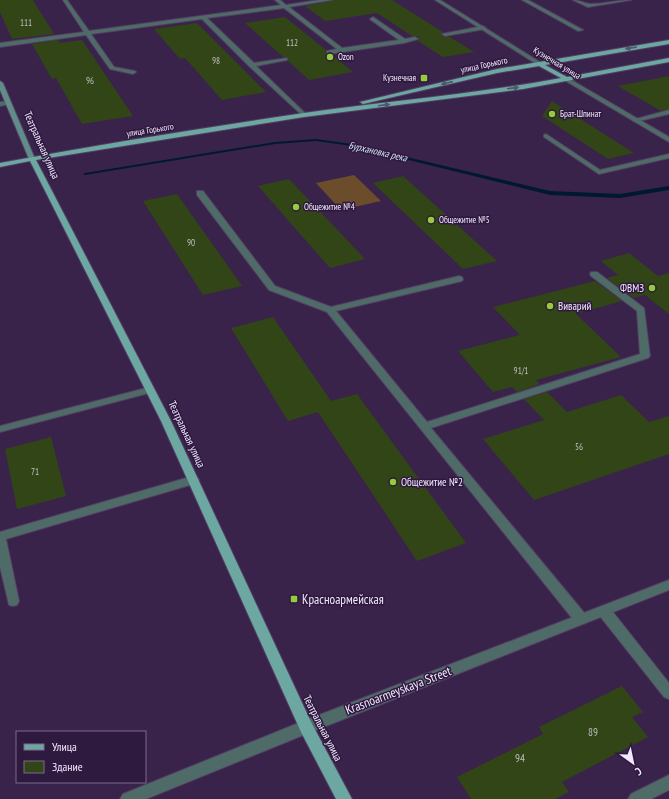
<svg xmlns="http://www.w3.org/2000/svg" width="669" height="799" viewBox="0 0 669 799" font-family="'PT Sans Narrow',sans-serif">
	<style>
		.green { fill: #6b4d2b }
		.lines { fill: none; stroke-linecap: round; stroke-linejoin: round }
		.stream { fill: #001933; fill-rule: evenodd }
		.building { fill: #324517 }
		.service-casing { stroke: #533e63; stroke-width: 2 }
		.tertiary-casing { stroke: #533e63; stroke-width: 2 }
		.secondary-casing { stroke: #533e63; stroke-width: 2 }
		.primary-casing { stroke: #533e63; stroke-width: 2 }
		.service { fill: #4f6b68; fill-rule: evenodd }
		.tertiary { fill: #4f6b68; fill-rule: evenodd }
		.secondary { fill: #608d89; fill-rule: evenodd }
		.primary { fill: #6ca7a2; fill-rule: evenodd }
		.oneway { fill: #4a596c }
		.poi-dot { fill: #95cc3a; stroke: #2e193f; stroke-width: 1.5 }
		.labels { text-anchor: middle; stroke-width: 3; stroke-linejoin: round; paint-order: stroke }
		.number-label { font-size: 9px; fill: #c2bec3 }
		.far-poi-label { font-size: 9px; fill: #f2e7fc; stroke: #2e193f; text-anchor: start }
		.far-street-label { font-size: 9px; fill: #f2e7fc; stroke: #2e193f }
		.far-water-label { font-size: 10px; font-style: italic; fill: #d4e3f2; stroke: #2e193f }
		.street-label { font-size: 11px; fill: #f2e7fc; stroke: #2e193f }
		.poi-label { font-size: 11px; fill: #f2e7fc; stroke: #2e193f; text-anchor: start }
		.near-number-label { font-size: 11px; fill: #c2bec3 }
		.near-poi-label { font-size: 13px; fill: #f2e7fc; stroke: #2e193f; text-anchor: start }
		.near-street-label { font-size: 13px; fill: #f2e7fc; stroke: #2e193f }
	</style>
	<rect width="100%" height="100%" fill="#39234a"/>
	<path class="green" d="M354 175 381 201 341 210 316 183Z"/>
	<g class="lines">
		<path class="stream" d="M316 139 352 144 550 191 620 194 669 186V190L620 198 550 195 352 146 316 141 275 144 85 175 83 174 85 173 275 142Z"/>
	</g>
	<path class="building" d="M0 0H33L54 34 12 39 0 12Z
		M333 0H392L443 32 441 34 444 37H450L474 52 443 57 418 41 419 38 416 36H412L377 13 325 21 305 6 332 1Z
		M285 17 326 50V54L332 55 353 72 309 80 288 61V57H283L245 23Z
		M197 23 266 92 222 100 185 58 180 59 154 29Z
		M58 40 60 43 82 40 133 116 82 124 56 78 52 79 32 44Z
		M669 76V109L661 111 618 86Z
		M552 101 634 153 608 159 542 116Z
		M403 176 497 261 463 269 373 183Z
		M289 179 349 242 365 259 330 268 258 186Z
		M177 194 242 286 203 295 143 201Z
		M629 253 658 276 669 273V314L645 295 634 298 607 278 618 275 601 261Z
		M595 281 622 301 576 314 621 357 536 380 540 384 517 392 512 387 493 392 458 351 520 335 493 307Z
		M273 317 331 401 357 394 466 543 417 561 318 412 288 421 231 328Z
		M547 392 567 412 621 395 649 422 669 416V454L534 500 483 439 544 420 524 399Z
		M51 437 66 496 17 509 5 449Z
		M622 686 643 712 632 717 648 737 562 782 569 792 555 799H471L457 777 543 734 539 727Z"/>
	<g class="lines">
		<g class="service-casing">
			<path id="service" d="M63 0H67L89 31 281 5 275 0H280L286 5 319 0H332L289 7 342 48 399 40 371 20 370 19 373 17 405 39 415 37 418 39 404 43 329 54 327 53V51L337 49 284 8 207 18 254 63 287 58V60L256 66 306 114 307 115 304 117 249 66 202 19 91 34 114 67 135 71 136 72 133 74 110 69 86 35 0 47V43L84 32Z
				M522 0H528L583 30 578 31Z
				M573 0C579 0 585 4 591 4 604 4 618 0 631 0L588 7Z
				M483 26 486 28 485 29 445 36 442 34Z
				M8 101 11 103 10 104 0 106V102Z
				M669 110V114L635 122 632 120Z
				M546 134 600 170 669 154V158L599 174 544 137V135Z
				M197 191H203L275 286 331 307 459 276 462 277 463 279 462 281 336 311 427 422 640 354 637 311 591 276 590 274 591 272H597L644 308 650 356 648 358 431 428 586 615 587 619 586 623 581 624 576 623 327 312 269 290 197 195Z
				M150 387 153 388 155 390 153 392 0 432V426Z
				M193 476 197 477 199 480 197 483 6 539 19 601 17 605 13 606 9 605 0 567V532Z
				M604 606 609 607 669 683V699L664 697 599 615 598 611 599 607Z
				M669 775V790L651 799H628L631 794Z"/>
		</g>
		<g class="tertiary-casing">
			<path id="tertiary" d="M435 0H440L543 64 538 65Z
				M564 78H568L669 137V142L564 80Z
				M669 580V590L311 732 146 799H120L123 794 301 722Z"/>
		</g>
		<g class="secondary-casing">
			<path id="secondary" d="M0 81 3 83 35 159 34 160 29 159 0 90Z"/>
		</g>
		<g class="primary-casing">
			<path id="primary" d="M669 40V44L545 65 567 77 669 58V62L523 89 304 117 36 160 171 421 311 722 352 799H336L301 732 161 421 30 161 0 167V163C101 144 202 128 304 113 389 101 476 94 561 78L539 66 497 73 363 104 360 102 497 69Z"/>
		</g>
		<use href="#service" class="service"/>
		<use href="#tertiary" class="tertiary"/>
		<use href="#secondary" class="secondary"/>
		<use href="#primary" class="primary"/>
	</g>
	<defs><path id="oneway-solid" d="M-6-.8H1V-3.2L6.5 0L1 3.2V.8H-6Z"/></defs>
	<g class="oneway">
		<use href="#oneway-solid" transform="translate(631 48) rotate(171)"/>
		<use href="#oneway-solid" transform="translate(447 83) rotate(167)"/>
		<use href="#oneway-solid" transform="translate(513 88) rotate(-7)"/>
		<use href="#oneway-solid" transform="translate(384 105) rotate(-7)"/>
	</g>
	<g class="poi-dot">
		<circle cx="330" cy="57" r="4"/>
		<rect x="420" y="74" width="8" height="8" rx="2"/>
		<circle cx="552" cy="114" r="4"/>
		<circle cx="296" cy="207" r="4"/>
		<circle cx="431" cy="220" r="4"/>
		<circle cx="652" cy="288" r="4"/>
		<circle cx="550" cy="306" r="4"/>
		<circle cx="393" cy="482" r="4"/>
		<rect x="290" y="595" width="8" height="8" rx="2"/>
	</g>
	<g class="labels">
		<g class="number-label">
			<text x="26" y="26">111</text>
			<text x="292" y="46">112</text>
			<text x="216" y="64">98</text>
			<text x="90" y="84">96</text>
			<text x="191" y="246">90</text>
			<text x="521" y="374">91/1</text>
			<text x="579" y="450">56</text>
			<text x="35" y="475">71</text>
		</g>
		<g class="far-poi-label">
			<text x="338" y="60">Ozon</text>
			<text x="416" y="81" text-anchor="end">Кузнечная</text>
			<text x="560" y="117">Брат-Шпинат</text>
			<text x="304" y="210">Общежитие №4</text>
			<text x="439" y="223">Общежитие №5</text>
		</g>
		<g class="far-street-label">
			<text transform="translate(557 63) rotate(31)" y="3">Кузнечная улица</text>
			<text transform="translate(484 65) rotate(-12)" y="3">улица Горького</text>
			<text transform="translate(150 130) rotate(-9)" y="3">улица Горького</text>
		</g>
		<g class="far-water-label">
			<text transform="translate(378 151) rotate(13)" y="4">Бурхановка река</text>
		</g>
		<g class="street-label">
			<text transform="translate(42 145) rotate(66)" y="4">Театральная улица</text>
			<text transform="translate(187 434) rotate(65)" y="4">Театральная улица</text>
			<text transform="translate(323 728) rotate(63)" y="4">Театральная улица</text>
		</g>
		<g class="poi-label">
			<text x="644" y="292" text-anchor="end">ФВМЗ</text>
			<text x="558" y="310">Виварий</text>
			<text x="401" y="486">Общежитие №2</text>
		</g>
		<g class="near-number-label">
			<text x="593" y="736">89</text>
			<text x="520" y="762">94</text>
		</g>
		<g class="near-poi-label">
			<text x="302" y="604">Красноармейская</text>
		</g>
		<g class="near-street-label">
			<text transform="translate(398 690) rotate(-21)" y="5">Krasnoarmeyskaya Street</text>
		</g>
	</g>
	<rect x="16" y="731" width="130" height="52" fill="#2e193f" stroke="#7c6b8b"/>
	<rect x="24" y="744" width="20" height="6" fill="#6ca7a2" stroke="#7c6b8b"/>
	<text x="52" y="751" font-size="12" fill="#f2e7fc">Улица</text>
	<rect x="24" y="761" width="20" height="12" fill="#324517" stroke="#7c6b8b"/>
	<text x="52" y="771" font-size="12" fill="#f2e7fc">Здание</text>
	<g transform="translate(633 763) rotate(147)" stroke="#2e193f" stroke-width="3" paint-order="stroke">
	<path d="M0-3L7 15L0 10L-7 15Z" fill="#f2e7fc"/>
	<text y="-6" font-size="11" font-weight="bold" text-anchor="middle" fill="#f2e7fc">С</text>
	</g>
</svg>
